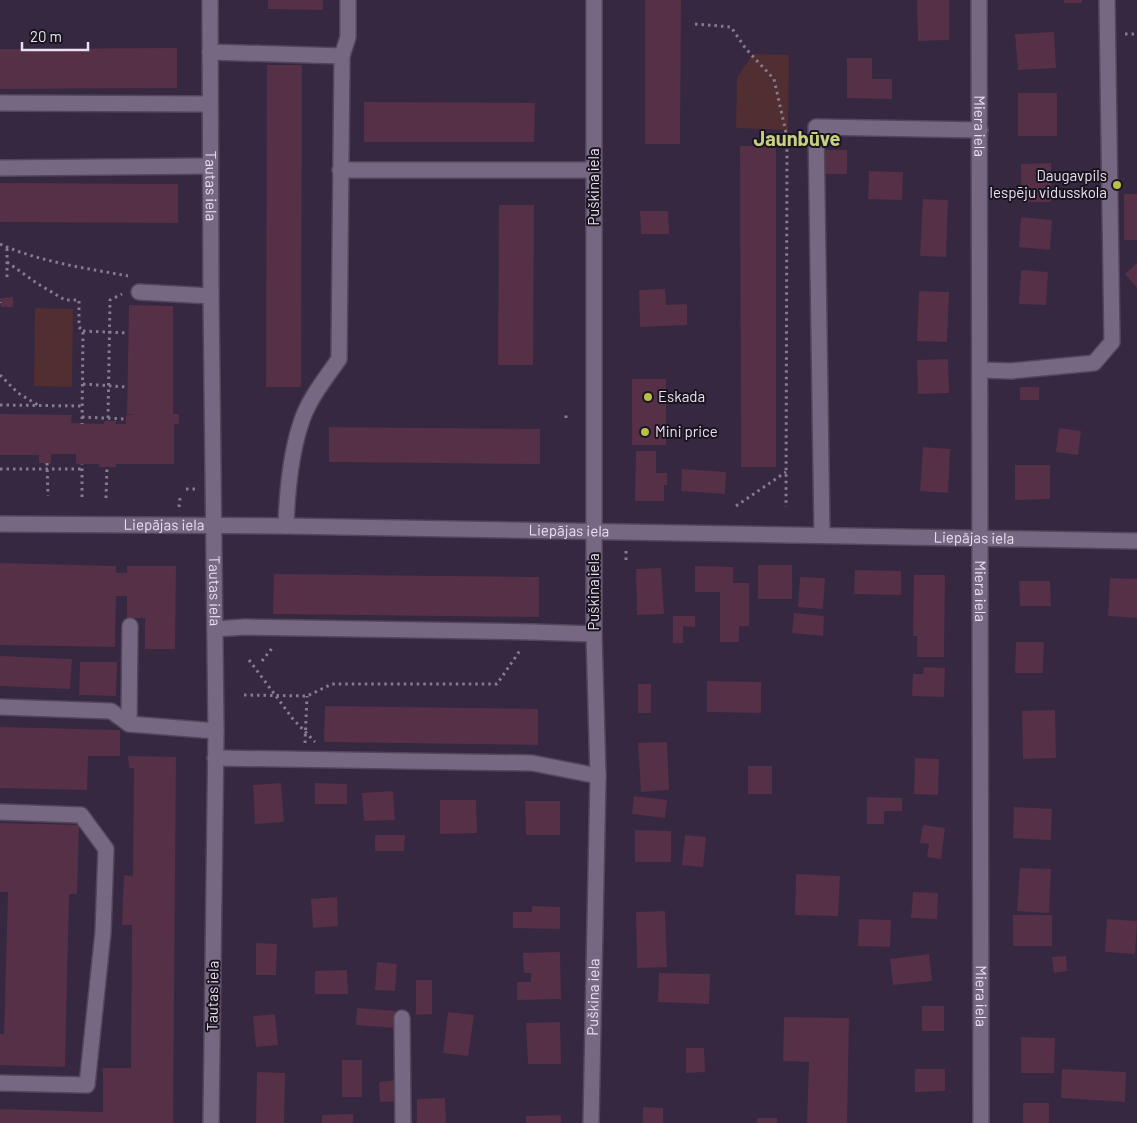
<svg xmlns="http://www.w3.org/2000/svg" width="1137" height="1123" viewBox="0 0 1137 1123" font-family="Barlow,sans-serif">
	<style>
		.green { fill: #502e31 }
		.building { fill: #553047 }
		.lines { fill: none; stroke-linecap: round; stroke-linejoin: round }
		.minor-casing { stroke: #52465b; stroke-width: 18 }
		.path { stroke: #867b90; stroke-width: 3; stroke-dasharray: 2.5 4; stroke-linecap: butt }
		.minor { stroke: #766783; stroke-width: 15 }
		.poi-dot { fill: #b9c046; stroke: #1a141f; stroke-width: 2 }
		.labels { text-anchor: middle; stroke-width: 4; stroke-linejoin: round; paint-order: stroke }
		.street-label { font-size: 15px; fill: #e8dff0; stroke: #1a141f }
		.poi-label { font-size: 15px; fill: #e8dff0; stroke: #1a141f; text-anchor: start }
		.district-label { font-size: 20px; font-weight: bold; fill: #c8cf82; stroke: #1a141f }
	</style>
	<rect width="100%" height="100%" fill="#352840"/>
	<path class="green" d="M753 54 789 55 788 130 736 128 737 77Z
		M35 308 73 309 72 387 34 386Z"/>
	<path class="building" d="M268 0H323V10L268 9Z
		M645 0H681L680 144H645Z
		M917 0H949V40L918 41Z
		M1064 0H1082V3H1064Z
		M1054 32 1056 68 1018 70 1015 34Z
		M177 48V88L0 89V49Z
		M847 58H872V79H892V99L847 98Z
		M267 65H302L301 387H266Z
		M1018 93H1057V136H1018Z
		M364 102 535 103 534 142H364Z
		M740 146H776V467H741Z
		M825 150H847V174H825Z
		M1051 163V202H1021V164Z
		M869 171 903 172 902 200 868 199Z
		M0 183 178 184V223L0 222Z
		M1124 194H1137V240H1124Z
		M923 199 948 200 946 257 920 256Z
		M499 205H534L533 365H498Z
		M640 211H668L669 234H641Z
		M1021 217 1052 220 1050 250 1019 247Z
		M1137 263V288L1125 274Z
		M1021 270 1048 272 1046 305 1019 304Z
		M665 289 666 305 687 304V325L640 327 639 290Z
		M919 291 949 292 947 342 917 341Z
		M13 297V307H1L0 298Z
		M129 305 173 306V414H179V424H174V464H116V467H99V464H76V454H51V464L39 463V455H0V414L72 415 71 423 104 424V421H116V424H126V415H135L127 414Z
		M948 359 949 393 918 394 917 360Z
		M632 379H666V445H632Z
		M1020 387H1039V400H1020Z
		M329 427 540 429V464L329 462Z
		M1059 428 1081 431 1078 455 1056 452Z
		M923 447 950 449 948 493 920 491Z
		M636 451H656V473H667V485H664V501H635Z
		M1015 465H1050V499L1015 500Z
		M682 469 726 472 725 494 681 491Z
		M0 563 116 566V573H127V566H176L175 649H145V618H127V596H116L115 647 0 645Z
		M758 565H792V599H758Z
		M695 566 733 567V583H749V626H739V642H720V592H695Z
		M661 568 664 614 637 615 636 569Z
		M855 570 901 571V595L854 594Z
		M274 574 539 577V617L273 614Z
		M914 575H945L944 657H917V636H913Z
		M800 577 825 578 823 609 798 607Z
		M1110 578 1137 579V618L1108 616Z
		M1019 581H1050L1051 606H1020Z
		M794 613 824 616 823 636 792 633Z
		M673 616H695V627L683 626V643H673Z
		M1016 642H1044L1043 673H1015Z
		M0 656 72 659 70 689 0 686Z
		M80 662H117L116 696 79 695Z
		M924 667 945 668 944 697 912 696 913 674H923Z
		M707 681 761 682V713L707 712Z
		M638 684H651V713H638Z
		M325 706 538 709V745L324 742Z
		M1055 710 1056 758 1023 759 1022 711Z
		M0 727 120 730V756H88L87 790 0 788Z
		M667 742 669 790 641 792 638 743Z
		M128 756 176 757 173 1123H0V1109L103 1112V1068H131L132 925H122L124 875 133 876 134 768H129Z
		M915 758 939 759 938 795 914 794Z
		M748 766H772V794H748Z
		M281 783 284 822 255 824 253 785Z
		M315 783 347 784V804H315Z
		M393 791 395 820 364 821 362 793Z
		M634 796 667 800 665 818 632 814Z
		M867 797 902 798V811H884V824H867Z
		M440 800H476L477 833 440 834Z
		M525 801H560V835H526Z
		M1014 807 1052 809 1051 840 1013 838Z
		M0 823 79 825 77 894H69L65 1067 0 1065V1034H4L8 892H0Z
		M923 825 945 828 941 859 927 857 929 844 920 843Z
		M635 830 671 831V862H635Z
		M375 835H405L404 851H375Z
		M685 835 706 837 703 867 682 865Z
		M1020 868 1051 869 1049 913 1017 911Z
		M796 874 840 876 838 916 795 915Z
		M913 892 938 893 937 919 911 918Z
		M337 897 338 926 313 928 311 899Z
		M532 906 560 907V929L513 928V912H532Z
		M665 911 667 967 637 968 636 912Z
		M1013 915H1052V946H1013Z
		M859 919 891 920 890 947 858 946Z
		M1107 919 1137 921 1135 954 1105 952Z
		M256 943 277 944 276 975H256Z
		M560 952 561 999 517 1000V982H531V973H524L523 953Z
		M929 954 932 981 893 985 890 959Z
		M1066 956 1067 971 1054 973 1052 957Z
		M377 962 397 964 395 991 375 990Z
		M347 970 348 994H315V971Z
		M659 973 710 974 709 1004 658 1002Z
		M416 980H432V1014L416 1015Z
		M922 1006H944V1031H922Z
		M357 1008 397 1011 396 1028 356 1025Z
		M448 1012 474 1015 468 1056 443 1053Z
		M275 1014 278 1045 256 1047 253 1016Z
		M784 1017 849 1018 847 1123H807L809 1062 783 1061Z
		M560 1022 561 1064H528L526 1023Z
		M1021 1037 1055 1038 1054 1073H1021Z
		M686 1048H704L705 1072 686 1073Z
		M342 1060H362V1097H342Z
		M915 1069H945V1091L915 1092Z
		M1062 1069 1126 1072 1125 1102 1061 1098Z
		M257 1072 285 1073 284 1123H256Z
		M398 1080 399 1101 380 1102 379 1082Z
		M445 1098 446 1123H417V1099Z
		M1023 1103H1049V1123H1023Z
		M643 1107 663 1108V1123H643Z
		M353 1114V1123H322V1115Z
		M561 1115V1123H526V1116Z
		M757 1118H777V1123H757Z"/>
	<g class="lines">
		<g class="minor-casing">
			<g id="minor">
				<path id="s1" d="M210 0 211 296 216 731 211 1123"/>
				<path id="s2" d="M979 0 981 1123"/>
				<path d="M210 52 342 56"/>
				<path d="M0 103 210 104"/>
				<path d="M0 168 210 166"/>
				<path d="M340 170H594"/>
				<path d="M139 292 211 296"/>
				<path d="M980 370 1011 371 1094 363 1112 342 1107 0"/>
				<path id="s3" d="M0 524 286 526 1137 541"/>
				<path d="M286 526C287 493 290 458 300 426 307 401 325 379 339 359L342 56 348 37V0"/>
				<path d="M822 535 816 127 980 130"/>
				<path d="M215 629 245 627 533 632 594 634"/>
				<path d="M0 707 111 711 129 724 216 731"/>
				<path d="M129 724 130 626"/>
				<path d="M215 758 532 763 598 776"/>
				<path d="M0 812 81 815 106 849 103 932 87 1085 0 1083"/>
				<path d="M402 1018 403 1123"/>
				<path id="s4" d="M591 1123 598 776 594 634V0"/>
			</g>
		</g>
		<path class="path" d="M695 24 731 27 746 49 774 79 787 137 786 507
			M1125 34H1137
			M0 244C40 262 85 268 128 276
			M7 262 38 284 65 300H79V327L83 331 82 424
			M7 277V248
			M0 302V303
			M83 331 128 333
			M0 375 18 393 38 405
			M83 384 127 387
			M0 405 82 406
			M82 417 126 419
			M108 418 110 300 122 294
			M566 418V414
			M47 463 48 496
			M0 469H82
			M186 489H195
			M82 497V464
			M106 498 107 467
			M736 506 786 472
			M179 507 180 498
			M626 551V560
			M249 660 293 719 315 742
			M262 661 273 647
			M244 695 307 696 332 684H497L521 649
			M305 743 307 696"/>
		<use href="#minor" class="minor"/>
	</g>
	<g class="poi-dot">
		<circle cx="1117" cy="185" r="5"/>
		<circle cx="648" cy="397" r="5"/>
		<circle cx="645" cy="432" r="5"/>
	</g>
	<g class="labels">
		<g class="street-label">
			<text dy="5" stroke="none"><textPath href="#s2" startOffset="126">Miera iela</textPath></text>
			<text dy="5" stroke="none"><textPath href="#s1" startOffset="186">Tautas iela</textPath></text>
			<text transform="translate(594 187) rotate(-90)" y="5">Puškina iela</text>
			<text dy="5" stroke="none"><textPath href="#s3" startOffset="164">Liepājas iela</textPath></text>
			<text dy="5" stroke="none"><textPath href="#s3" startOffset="569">Liepājas iela</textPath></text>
			<text dy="5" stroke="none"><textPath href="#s3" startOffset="974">Liepājas iela</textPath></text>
			<text dy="5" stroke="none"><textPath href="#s2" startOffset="591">Miera iela</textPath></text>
			<text dy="5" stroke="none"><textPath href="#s1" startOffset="591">Tautas iela</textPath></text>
			<text transform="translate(594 592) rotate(-90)" y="5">Puškina iela</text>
			<text transform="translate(213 996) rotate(-89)" y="5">Tautas iela</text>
			<text dy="5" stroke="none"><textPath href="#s4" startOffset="126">Puškina iela</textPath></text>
			<text dy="5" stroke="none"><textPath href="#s2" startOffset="996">Miera iela</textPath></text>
		</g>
		<g class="poi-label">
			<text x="1107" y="181" text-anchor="end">Daugavpils<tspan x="1107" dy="17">Iespēju vidusskola</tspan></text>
			<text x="658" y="402">Eskada</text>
			<text x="655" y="437">Mini price</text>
		</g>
		<g class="district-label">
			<text x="797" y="146">Jaunbūve</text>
		</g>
	</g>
	<path d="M22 42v8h66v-8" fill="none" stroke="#e8dff0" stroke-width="2.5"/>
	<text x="30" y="42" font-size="15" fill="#e8dff0" stroke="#1a141f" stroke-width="4" paint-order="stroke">20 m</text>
</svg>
